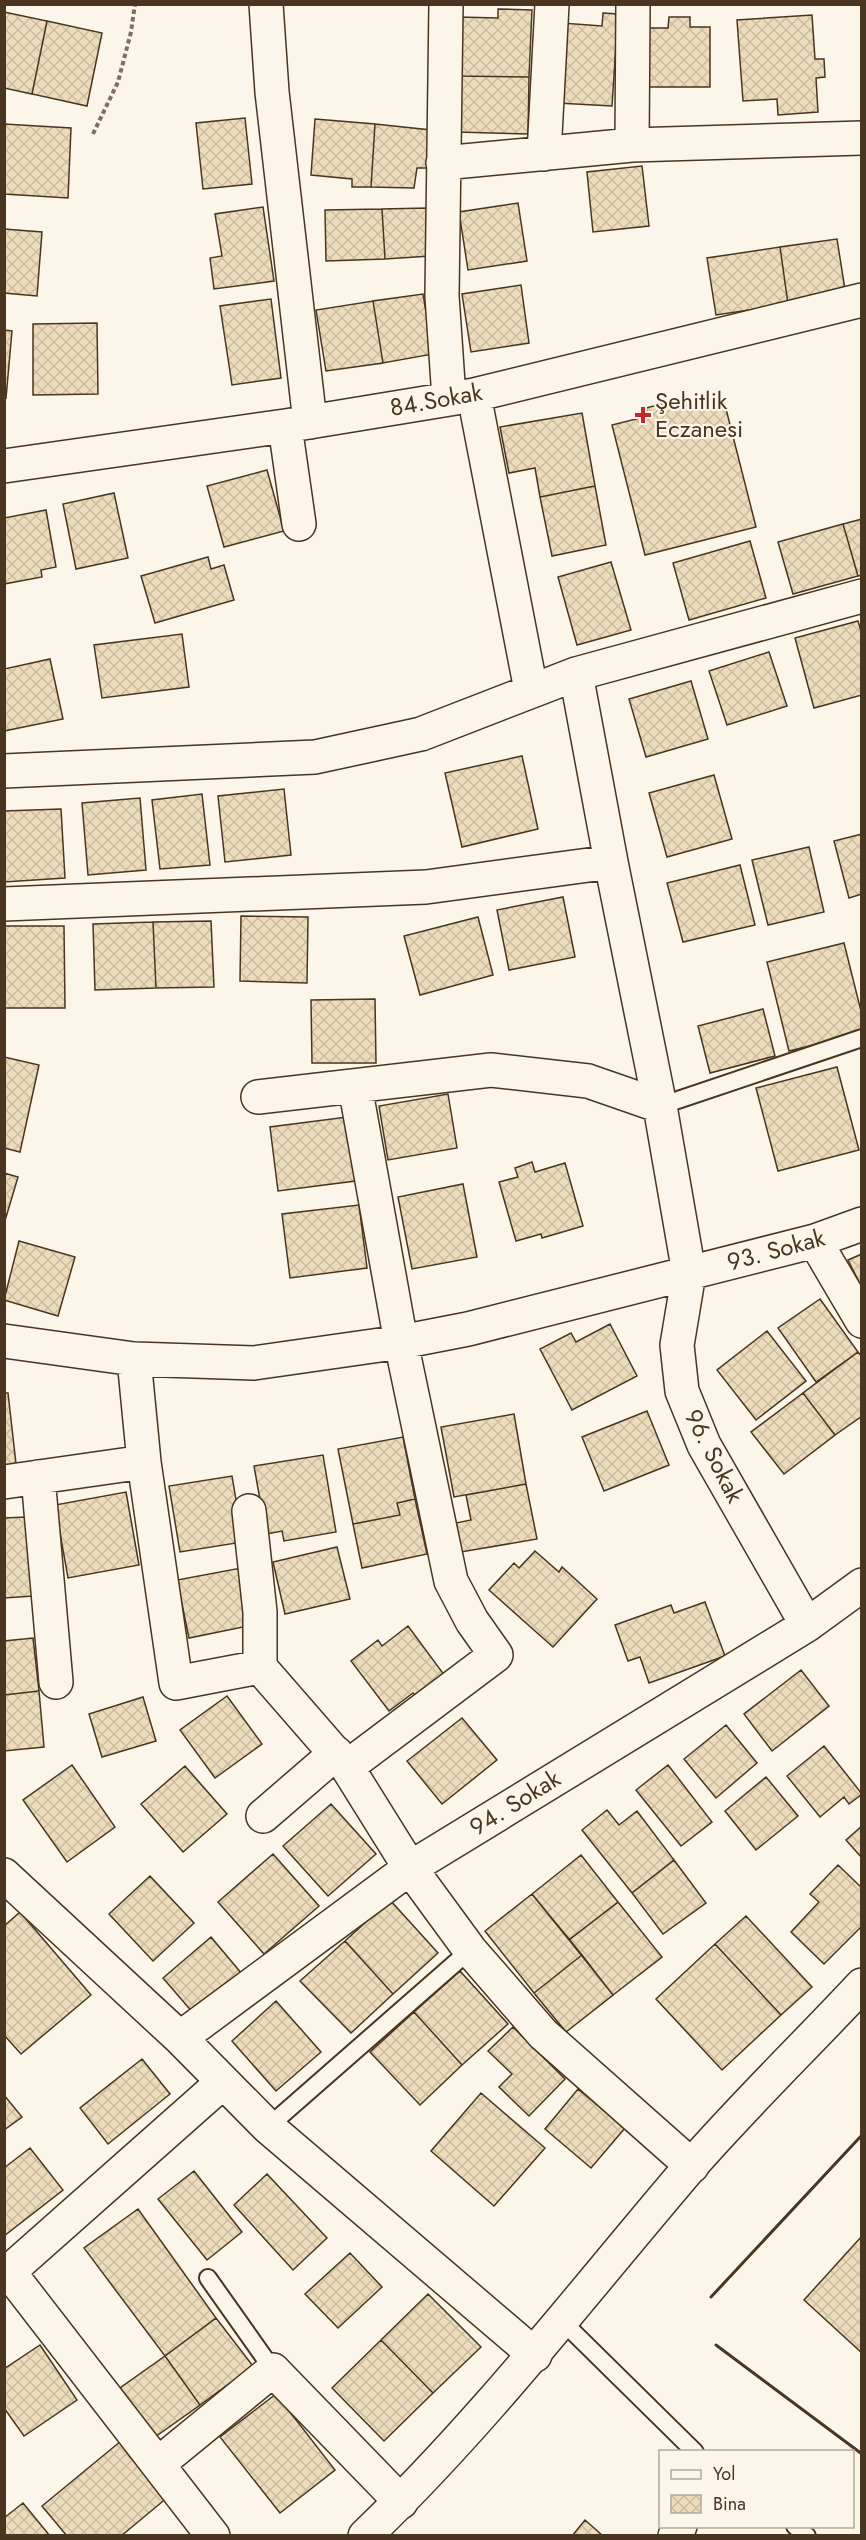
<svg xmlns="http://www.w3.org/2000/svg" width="866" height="2540" viewBox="0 0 866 2540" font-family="Jost,sans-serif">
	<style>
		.building { fill: url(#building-cross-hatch); stroke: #4a3520; stroke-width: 1.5 }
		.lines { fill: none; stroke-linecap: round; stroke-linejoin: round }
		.service-casing { stroke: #4a3520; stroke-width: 20 }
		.minor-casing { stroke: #4a3520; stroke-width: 36 }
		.tertiary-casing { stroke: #4a3520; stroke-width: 36 }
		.path { stroke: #7f6f5c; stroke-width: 4; stroke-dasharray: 4.5 3; stroke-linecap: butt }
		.service { stroke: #fbf6e9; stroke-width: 16 }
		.minor { stroke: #fbf6e9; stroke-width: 33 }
		.tertiary { stroke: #fbf6e9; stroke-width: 33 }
		.wall { stroke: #4a3520; stroke-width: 3 }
		.poi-dot { fill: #c62828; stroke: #fbf6e9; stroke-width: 2 }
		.labels { text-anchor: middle; stroke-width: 4.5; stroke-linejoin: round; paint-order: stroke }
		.street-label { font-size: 24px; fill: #4a3520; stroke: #fbf6e9 }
		.poi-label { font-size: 24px; fill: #4a3520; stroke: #fbf6e9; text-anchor: start }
	</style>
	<defs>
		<pattern id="building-cross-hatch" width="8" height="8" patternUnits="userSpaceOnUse" patternTransform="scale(1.5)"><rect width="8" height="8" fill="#ecdcbc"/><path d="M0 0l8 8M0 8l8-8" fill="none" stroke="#ccbda1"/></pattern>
	</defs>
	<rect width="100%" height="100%" fill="#fbf6e9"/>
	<path class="building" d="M498 9 532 10 529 77 457 76 458 17 498 18Z
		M4 12 47 21 32 94 4 88Z
		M603 13 618 14 612 106 557 103 562 23 602 26Z
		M812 15 815 59H824L825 77 816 78 818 112 778 115 777 99 743 101 737 20Z
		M669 17H690V27H710V87H646L645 28H668Z
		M47 21 102 33 87 106 32 94Z
		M457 76 529 77 528 134 456 132Z
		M245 118 252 184 203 189 196 123Z
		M315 119 375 124 371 187H352V179L311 175Z
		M4 124 71 128 68 198 4 194Z
		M375 124 431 130 430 168H417L414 188 371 187Z
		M642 166 649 226 593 232 587 172Z
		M518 203 527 261 468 270 459 212Z
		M263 207 274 281 214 289 210 258 222 256 215 214Z
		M427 208 430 256 385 259 382 209Z
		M382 209 385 259 326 261 325 210Z
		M4 229 42 232 37 296 4 293Z
		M837 239 846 296 788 304 780 247Z
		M780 247 788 304 716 315 707 258Z
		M521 285 529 343 471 352 462 294Z
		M423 294 433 354 383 363 373 301Z
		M271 299 281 378 232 385 220 306Z
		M373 301 383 363 326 371 316 310Z
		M97 323 98 394 33 395V324Z
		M4 330 12 331 6 398 4 397Z
		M688 397 690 405 723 397 756 527 645 555 612 425 648 416 646 408Z
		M582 413 595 486 540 497 535 468 509 473 500 427Z
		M267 470 284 531 224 547 207 486Z
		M595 486 606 545 552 556 540 497Z
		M114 493 128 558 76 569 63 504Z
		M46 510 56 567 41 570 42 577 4 584V518Z
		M862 519V575L858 576 843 524Z
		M843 524 858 576 793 594 778 542Z
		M750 541 766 598 689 620 673 563Z
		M208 557 211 569 224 565 234 600 155 623 141 576Z
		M611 562 631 630 577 645 558 577Z
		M858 621 862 635V695L814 708 795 638Z
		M182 634 189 687 102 698 94 645Z
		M769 652 787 706 727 725 709 671Z
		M50 659 63 719 4 731V669Z
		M691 681 708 739 646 757 629 699Z
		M522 756 538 829 462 847 445 773Z
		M714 775 732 839 667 857 649 793Z
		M284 789 291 855 225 862 218 796Z
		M202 794 210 865 160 869 152 800Z
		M140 798 146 870 88 875 82 803Z
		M61 809 65 878 4 882V811Z
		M862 834V894L849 898 834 841Z
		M809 847 824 912 768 925 752 860Z
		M740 865 755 925 683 942 667 883Z
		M563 897 575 957 509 970 497 910Z
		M241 916 308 917 307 983 240 981Z
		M478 917 493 975 420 995 404 936Z
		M211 921 214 987 156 988 153 922Z
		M153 922 156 988 95 990 93 924Z
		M4 926H64L65 1008H4Z
		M844 943 862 1015V1033L789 1051 767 962Z
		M375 999 376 1063H312L311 1000Z
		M763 1009 775 1056 710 1073 698 1026Z
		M4 1057 39 1065 20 1152 4 1148Z
		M837 1067 859 1150 778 1171 756 1088Z
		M448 1094 457 1148 388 1160 379 1106Z
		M347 1117 355 1181 278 1191 270 1127Z
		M532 1162 535 1172 565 1163 583 1226 542 1238 541 1234 516 1241 499 1182 518 1177 515 1168Z
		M4 1173 18 1177 4 1224Z
		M463 1184 477 1257 412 1269 398 1197Z
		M359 1205 367 1268 290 1278 282 1214Z
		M19 1241 75 1257 58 1316 4 1300Z
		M862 1254V1288L848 1260Z
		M820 1299 858 1352 816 1382 778 1328Z
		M610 1324 637 1376 572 1410 540 1349 571 1333 576 1342Z
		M767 1331 806 1381 756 1420 717 1370Z
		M858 1352 862 1357V1416L835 1435 803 1393Z
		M4 1393H8L16 1464 4 1466Z
		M803 1393 835 1435 784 1474 751 1432Z
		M647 1411 669 1465 604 1491 582 1437Z
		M514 1414 526 1484 454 1497 441 1427Z
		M403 1437 415 1499 397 1503 400 1515 353 1524 338 1449Z
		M323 1455 336 1532 284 1541 282 1531 266 1534 254 1466Z
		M232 1476 243 1542 180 1552 169 1486Z
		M526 1484 537 1539 461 1552 456 1523 471 1520 466 1495Z
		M126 1492 139 1565 68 1578 55 1505Z
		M415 1499 427 1554 362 1568 353 1524 400 1515 397 1503Z
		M27 1517 33 1596 4 1598V1518Z
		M337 1547 350 1599 285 1614 273 1562Z
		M535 1551 559 1572 562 1567 597 1599 553 1647 489 1590 514 1563 519 1568Z
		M241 1568 253 1625 189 1638 177 1580Z
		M705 1602 725 1656 649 1683 640 1657 628 1661 615 1625 671 1605 674 1613Z
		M408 1626 445 1676 417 1698 413 1693 389 1711 351 1661 378 1640 382 1646Z
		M33 1638 39 1691 4 1695V1641Z
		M801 1670 829 1706 772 1751 744 1714Z
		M39 1691 44 1747 4 1751V1695Z
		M227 1696 262 1744 215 1778 180 1730Z
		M143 1697 156 1741 102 1757 89 1714Z
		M462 1718 497 1760 442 1804 407 1761Z
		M726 1725 757 1763 716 1798 684 1759Z
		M824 1746 862 1794 849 1804 844 1797 820 1817 787 1776Z
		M72 1765 115 1827 67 1862 23 1800Z
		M668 1765 712 1822 681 1846 636 1790Z
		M185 1766 227 1814 183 1852 141 1804Z
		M766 1777 798 1816 756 1850 725 1811Z
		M331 1804 376 1854 328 1896 283 1846Z
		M607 1810 619 1825 637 1811 674 1860 632 1893 582 1830Z
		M862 1826V1858L846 1840Z
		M273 1854 319 1906 264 1954 218 1902Z
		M581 1855 618 1902 569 1940 532 1894Z
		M674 1860 706 1903 663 1934 632 1893Z
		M838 1865 862 1888V1926L824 1964 791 1932 819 1902 810 1894Z
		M150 1876 194 1923 153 1961 109 1914Z
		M532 1894 582 1955 534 1993 485 1931Z
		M390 1900 438 1953 393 1994 345 1941Z
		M618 1902 662 1957 613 1995 569 1940Z
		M20 1912 91 1995 21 2054 4 2035V1926Z
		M746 1916 812 1987 781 2015 715 1944Z
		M211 1937 242 1974 194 2014 163 1978Z
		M345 1941 393 1994 351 2033 300 1981Z
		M715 1944 781 2015 722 2070 656 1999Z
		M582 1955 613 1995 566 2032 534 1993Z
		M460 1971 508 2024 462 2065 414 2012Z
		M276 2001 321 2052 276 2091 232 2041Z
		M414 2012 462 2065 420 2105 370 2052Z
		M513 2027 565 2079 529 2116 499 2087 512 2074 488 2051Z
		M142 2059 170 2094 108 2144 80 2108Z
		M578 2089 625 2128 591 2168 545 2129Z
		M481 2093 545 2148 494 2206 431 2151Z
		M4 2095 22 2117 4 2130Z
		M30 2148 63 2190 4 2236V2168Z
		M194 2171 242 2232 207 2260 158 2199Z
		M267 2174 327 2238 293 2270 234 2205Z
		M138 2209 216 2318 165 2356 84 2248Z
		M862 2236V2353L804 2300Z
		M350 2253 382 2287 338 2328 305 2294Z
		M428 2294 481 2347 433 2393 381 2340Z
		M216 2318 253 2366 200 2405 165 2356Z
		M381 2340 433 2393 384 2441 332 2388Z
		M40 2345 77 2400 24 2436 4 2408V2369Z
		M165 2356 200 2405 155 2437 120 2388Z
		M276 2394 335 2470 280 2513 220 2437Z
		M121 2441 168 2497 121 2536H67L42 2506Z
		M23 2503 50 2536H4V2518Z
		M585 2520 603 2536H572Z"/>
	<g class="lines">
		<g class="service-casing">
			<path id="service" d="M660 1106 862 1038
				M268 2127 470 1950
				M208 2278 273 2370
				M562 2321 695 2452
				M795 2526 807 2536"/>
		</g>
		<g class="minor-casing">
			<path id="minor" d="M266 4 272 92 310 422
				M446 4 442 296 449 398
				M632 145 633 4
				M544 154 552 4
				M443 163 632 145 862 138
				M474 395 531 690
				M285 426 299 524
				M4 466 285 426 474 395 862 300
				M576 674 611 862 660 1106 689 1273 677 1345 682 1391 704 1445 807 1625
				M4 771 315 757 421 734 576 674 862 596
				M4 904 426 887 611 862
				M258 1097 491 1070 588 1081 660 1106
				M815 1241 862 1321
				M4 1341 134 1359 254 1363 401 1342 468 1329 815 1241 862 1224
				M134 1359 144 1462 176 1683 260 1667
				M38 1477 56 1682
				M4 1482 144 1462
				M249 1511 260 1612V1667L347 1767 410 1868 470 1950 543 2034 692 2166
				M347 1767 496 1655 472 1621 451 1581 401 1342 355 1086
				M263 1816 336 1753
				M4 1875 180 2038 268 2127 535 2355
				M180 2038 410 1868 807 1625 862 1585
				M9 2272 213 2536
				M4 2276 223 2082
				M158 2464 273 2370 401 2502
				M675 2536 680 2526"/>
		</g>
		<g class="tertiary-casing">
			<path id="tertiary" d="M365 2536C484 2422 584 2291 690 2167 745 2104 805 2046 862 1985"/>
		</g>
		<path class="path" d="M93 134 118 82 131 32 135 4"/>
		<use href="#service" class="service"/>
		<use href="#minor" class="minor"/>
		<use href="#tertiary" class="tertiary"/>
		<path class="wall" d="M711 2297 862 2135
			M716 2345 862 2454"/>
	</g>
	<path class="poi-dot" d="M640 406h6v6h6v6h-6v6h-6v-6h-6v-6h6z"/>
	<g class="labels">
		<g class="street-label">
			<text transform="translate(436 400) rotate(-10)" y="8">84.Sokak</text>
			<text transform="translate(776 1250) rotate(-15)" y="8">93. Sokak</text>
			<text transform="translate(714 1456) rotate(63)" y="8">96. Sokak</text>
			<text transform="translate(515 1803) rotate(-32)" y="8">94. Sokak</text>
		</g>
		<g class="poi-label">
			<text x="655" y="409">Şehitlik<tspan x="655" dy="28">Eczanesi</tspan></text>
		</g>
	</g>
	<rect width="866" height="2540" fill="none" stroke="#4a3520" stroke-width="12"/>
	<rect x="659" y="2450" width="195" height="78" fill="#fbf6e9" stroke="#b4a999" stroke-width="1.5"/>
	<rect x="671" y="2470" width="30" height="9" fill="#fbf6e9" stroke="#b4a999" stroke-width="1.5"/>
	<text x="713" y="2480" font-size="18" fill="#4a3520">Yol</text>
	<rect x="671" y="2495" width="30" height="18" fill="url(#building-cross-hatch)" stroke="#b4a999" stroke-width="1.5"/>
	<text x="713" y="2510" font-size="18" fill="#4a3520">Bina</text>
</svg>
